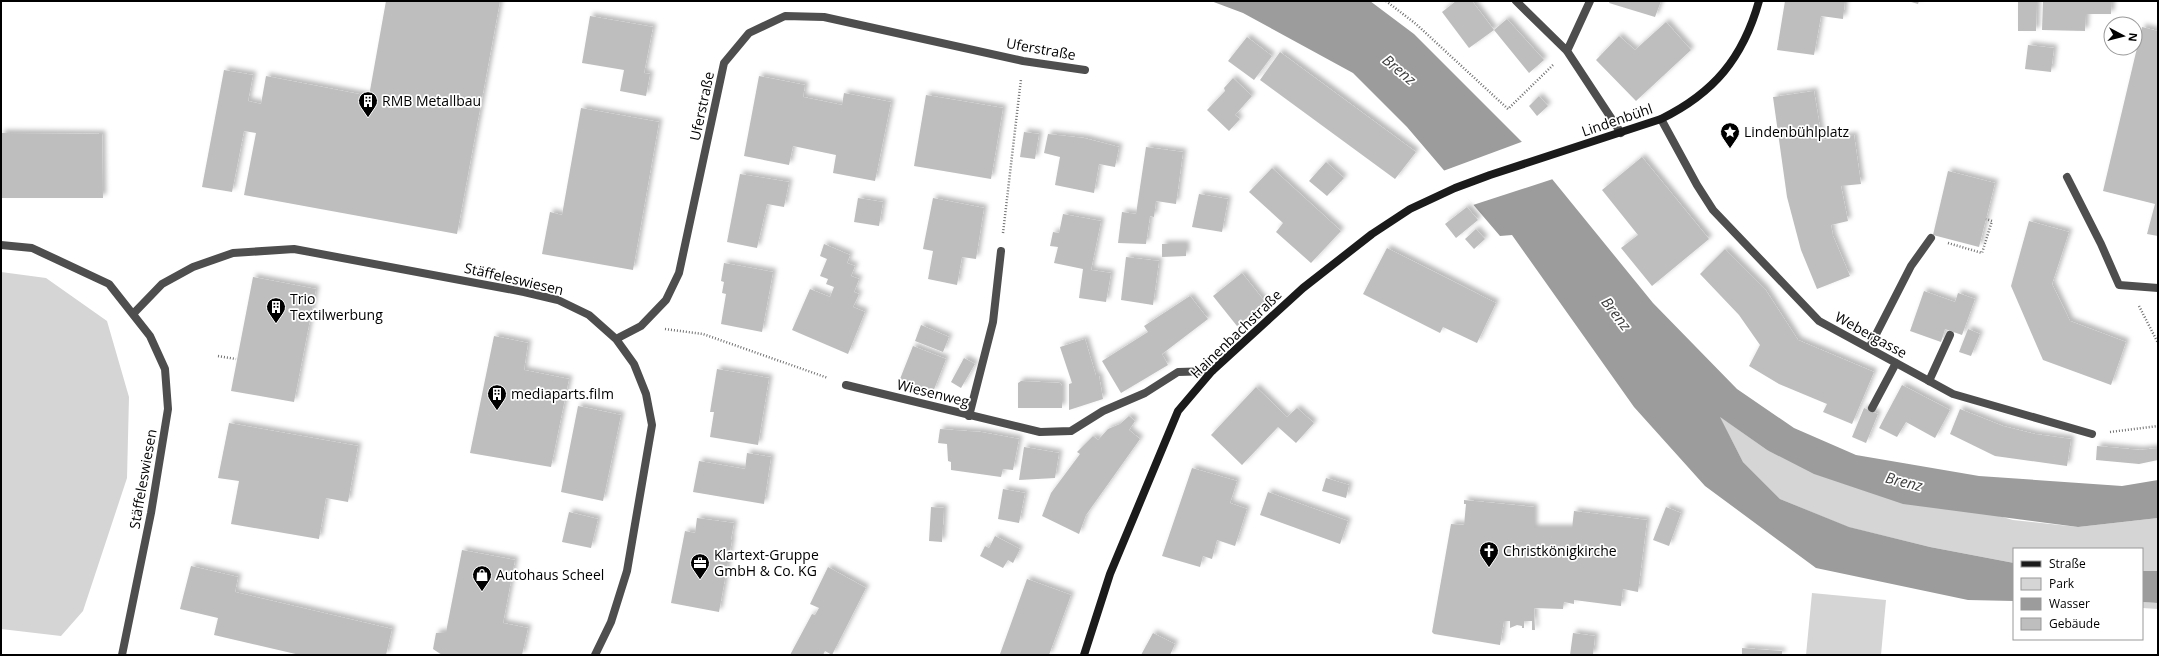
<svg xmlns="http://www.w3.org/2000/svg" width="2159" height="656" viewBox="0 0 2159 656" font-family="'Open Sans',sans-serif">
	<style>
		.green { fill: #d5d5d5 }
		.water { fill: #9c9c9c }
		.pier { fill: #fff }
		.building { fill: #bebebe; filter: url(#shadow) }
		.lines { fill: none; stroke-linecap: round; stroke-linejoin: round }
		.path { stroke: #707070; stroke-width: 2.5; stroke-dasharray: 1 2; stroke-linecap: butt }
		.lane { stroke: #4e4e4e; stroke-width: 8 }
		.street { stroke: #4e4e4e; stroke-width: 8 }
		.secondary { stroke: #1b1b1b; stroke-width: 8 }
		.labels { text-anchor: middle; stroke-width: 3.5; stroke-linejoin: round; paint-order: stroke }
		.street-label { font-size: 14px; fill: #000; stroke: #fff }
		.poi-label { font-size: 14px; fill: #000; stroke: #fff; text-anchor: start }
		.water-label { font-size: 15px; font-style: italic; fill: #3d3d3d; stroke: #fff }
	</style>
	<defs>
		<filter id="shadow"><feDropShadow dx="3.5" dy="-3.5" stdDeviation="2" flood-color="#0004"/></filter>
	</defs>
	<rect width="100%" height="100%" fill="#fff"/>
	<path class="green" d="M1 272 46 278 107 321 129 397 127 478 83 611 61 636 1 629Z
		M1719 416 1767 450 2013 520 2078 527 2158 518V571H2142V549H2014V563L1930 547 1848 527 1780 499 1743 462Z
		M1812 593 1886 600 1881 655H1806Z
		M2142 602 2158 603V609L2142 608Z"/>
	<path class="water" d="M1211 1H1370L1414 34 1522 142 1653 303 1737 389 1794 428 1856 455 1979 476 2122 486 2158 480V518L2078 527 1903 504 1814 474 1767 450 1720 417 1743 462 1780 499 1849 527 1930 547 2014 563V601L1968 600 1816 568 1705 486 1634 407 1512 235 1500 236 1407 127 1353 73 1243 13Z
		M2142 571H2158V603L2142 602Z"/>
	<path class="pier" d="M1524 141 1553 179 1473 205 1443 171Z"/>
	<path class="building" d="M386 1H500L457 234 244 195 256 133 244 131 232 192 202 187 224 70 253 75 248 101 261 104 266 76 369 96Z
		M1456 1H1472L1494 30 1469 48 1442 12Z
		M1610 1H1661L1655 17 1609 3Z
		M1785 1H1845L1843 19 1821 16 1814 55 1777 50Z
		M1908 1H1919L1918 4Z
		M2018 1 2037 2 2036 31H2018Z
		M2043 1H2112L2111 14H2086L2085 31 2042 30Z
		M590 16 653 27 644 73 650 74 646 96 620 91 624 70 582 63Z
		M1507 19 1544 60 1529 73 1494 30Z
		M1666 22 1691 50 1636 101 1596 60 1619 36 1635 50Z
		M2142 27 2158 31V236L2147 234 2155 204 2103 191Z
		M1247 37 1272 56 1254 80 1228 61Z
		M2028 45 2054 48 2051 72 2025 69Z
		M1280 52 1416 152 1395 179 1260 80Z
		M759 76 805 85 803 97 842 105 844 93 891 102 875 181 833 173 836 155 793 146 789 165 744 156Z
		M1233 78 1252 96 1235 115 1240 119 1229 131 1207 110 1225 91 1224 88Z
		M1814 91 1822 140 1854 135 1861 184 1841 186 1848 221 1831 225 1833 236 1850 276 1817 289 1801 250 1787 197 1773 97Z
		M926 95 1003 108 991 179 914 166Z
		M1539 96 1548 106 1537 116 1529 106Z
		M581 108 659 122 633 270 542 254 550 212 562 215Z
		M1024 132 1039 134 1035 159 1020 157Z
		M1 133 102 134 103 198H1Z
		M1048 134 1084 138 1119 147 1115 167 1099 164 1094 193 1055 185 1060 157 1044 153Z
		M1146 147 1183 152 1176 204 1156 201 1154 217 1150 216 1146 244 1118 243 1122 212 1136 214Z
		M1642 157 1709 239 1652 286 1621 248 1638 235 1602 190Z
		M1326 162 1344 178 1327 196 1309 181Z
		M1272 168 1341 231 1311 263 1276 232 1283 223 1249 192Z
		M1948 171 1995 183 1979 247 1933 235Z
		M740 174 789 182 784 207 767 204 757 248 727 242Z
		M1199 194 1228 199 1222 232 1192 227Z
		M858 198 883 202 879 226 854 222Z
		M933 198 984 208 976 259 962 257 957 285 928 279 933 251 923 249Z
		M1467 207 1478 220 1456 238 1445 224Z
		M1063 214 1101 221 1091 270 1111 273 1106 302 1079 298 1083 269 1054 263 1058 247 1050 246 1053 232 1059 233Z
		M2029 221 2069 232 2052 284 2070 321 2126 342 2111 385 2043 360 2011 286Z
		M1476 229 1485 239 1474 249 1465 239Z
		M824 244 850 255 847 263 855 266 851 276 859 279 854 292 859 294 853 307 865 312 848 354 792 330 810 289 830 297 834 287 826 284 828 279 820 276 827 259 820 256Z
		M1162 244H1186V256L1162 257Z
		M1387 248 1496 303 1477 343 1443 327 1440 333 1363 294Z
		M1725 249 1765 289 1798 340 1874 372 1852 424 1823 412 1827 404 1779 384 1749 366 1760 345 1739 315 1700 274Z
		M1126 257 1159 261 1153 305 1121 300Z
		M724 263 773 272 762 332 721 324 726 294 722 293 724 282 721 281Z
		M1242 273 1266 303 1237 326 1213 296Z
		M253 277 316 289 294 402 231 391Z
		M1924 291 1955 302 1958 293 1975 299 1962 335 1945 329 1941 342 1910 331Z
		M1190 296 1208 319 1162 354 1168 365 1121 393 1102 361 1148 332 1144 326Z
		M921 325 949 337 943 352 915 341Z
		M1968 329 1980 334 1971 356 1959 352Z
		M494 336 528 343 524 370 569 379 551 467 470 453Z
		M1085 339 1096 376H1099L1103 399 1069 410V384L1072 383 1060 347Z
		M913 346 946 359 933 392 900 379Z
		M964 358 975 364 961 388 951 382Z
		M717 369 769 378 758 445 710 437 714 412H710Z
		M1021 381 1060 383 1062 386V408H1018V383Z
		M1902 385 1950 410 1935 438 1906 422 1897 437 1879 428Z
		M1256 387 1287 417 1297 408 1314 423 1296 443 1278 427 1242 465 1211 435Z
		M578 406 621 415 603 501 561 492Z
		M1864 408 1878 414 1866 443 1852 437Z
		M1960 409 2003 426 2035 434 2071 439 2067 466 1995 456 1950 434Z
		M1129 416 1135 421 1129 430 1140 439 1086 515 1079 534 1042 516 1051 493 1080 454 1077 452 1093 436 1098 440 1108 429 1120 424Z
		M229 423 358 446 348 502 326 498 319 539 231 524 239 481 218 478Z
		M940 429 981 432 1019 439 1013 470 1003 469 1001 477 951 470V462L948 461 947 444 938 443Z
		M2097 446 2140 450 2158 448V460L2139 464 2096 460Z
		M1024 447 1059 453 1055 478 1019 480Z
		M747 453 771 457 764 504 693 492 699 461 745 469Z
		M1192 468 1237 481 1230 503 1247 509 1235 546 1217 540 1212 559 1203 556 1200 567 1162 556Z
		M1326 478 1349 485 1346 498 1322 491Z
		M1003 489 1025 493 1019 523 998 519Z
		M1268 492 1348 521 1340 544 1260 515Z
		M1464 500 1534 507V528H1572L1574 511 1647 520 1638 592 1623 589 1621 606 1574 600V604L1564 602 1563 609 1534 608 1535 630H1532V621H1524V628H1522V626L1517 625 1510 628V621H1504L1500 645 1434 634 1432 632 1451 524 1464 525 1466 504H1464Z
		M931 507 944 508 942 542 929 541Z
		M1666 507 1681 513 1669 546 1653 540Z
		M569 512 598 519 591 548 562 542Z
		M697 518 734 523 731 539 732 540 719 612 671 603 685 531 695 533Z
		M995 536 1020 549 1013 563 1008 560 1003 568 980 556 985 546 989 548Z
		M462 550 515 560 503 623 528 628 522 655H442L433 649 436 633 446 632Z
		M191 566 238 577 235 592 392 629 386 655H300L214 635 218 618 180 609Z
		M828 567 866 588 832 655 825 651 823 655H790L812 614 815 615 819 608 810 604Z
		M1027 579 1071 595 1049 655H1003L1000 654Z
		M1153 633 1175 644 1170 655H1141Z
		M1573 633 1595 636 1593 655H1570Z
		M1742 648 1782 651V655H1742Z"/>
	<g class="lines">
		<path class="path" d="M1386 1 1416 24 1508 109 1553 65
			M1003 233 1021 79
			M1948 243 1982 253 1992 221 1986 219
			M2139 306 2158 343
			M665 329 703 334 828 378
			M218 356 236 359
			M2110 432 2158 426"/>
		<path class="lane" d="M1869 348 1911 266 1931 238
			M1929 381 1950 335
			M1872 408 1896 363
			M969 416 993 322 1001 251"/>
		<path class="street" d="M1516 1 1567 51 1621 133
			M1567 51 1590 1
			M1661 119 1697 185 1713 210 1819 321 1953 394 2092 434
			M2067 177 2101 244 2119 285 2158 288
			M1 245 32 248 109 284 150 336 165 369 168 409 151 513 122 655
			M133 314 162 284 193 267 233 253 294 249 524 292 558 300 589 315 616 339 634 364 646 394 652 425 627 571 611 622 595 655
			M616 339 641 326 666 300 679 273 724 63 749 33 785 16 824 17 1023 61 1085 70
			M846 385 1040 432 1071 431 1103 411 1145 393 1178 372 1212 371"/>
		<path class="secondary" d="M1084 655 1110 574 1178 411 1212 371 1303 288 1372 234 1410 209 1455 188 1490 175 1661 119C1714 93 1743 58 1759 1"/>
	</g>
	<defs>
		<g id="building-pin" transform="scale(1)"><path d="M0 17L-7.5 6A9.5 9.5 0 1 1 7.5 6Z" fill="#000" stroke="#fff"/><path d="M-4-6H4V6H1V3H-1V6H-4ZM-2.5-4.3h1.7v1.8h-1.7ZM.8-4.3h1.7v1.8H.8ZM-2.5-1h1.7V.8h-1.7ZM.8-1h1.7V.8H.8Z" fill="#fff"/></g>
		<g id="sight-pin" transform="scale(1)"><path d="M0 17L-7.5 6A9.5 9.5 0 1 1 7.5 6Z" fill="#000" stroke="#fff"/><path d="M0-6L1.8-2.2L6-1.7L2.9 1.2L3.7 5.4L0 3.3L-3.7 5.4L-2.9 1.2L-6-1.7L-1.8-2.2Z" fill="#fff"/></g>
		<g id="church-pin" transform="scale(1)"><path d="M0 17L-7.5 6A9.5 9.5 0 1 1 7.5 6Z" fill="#000" stroke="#fff"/><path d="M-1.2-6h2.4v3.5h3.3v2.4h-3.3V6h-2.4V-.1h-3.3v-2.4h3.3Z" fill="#fff"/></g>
		<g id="office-pin" transform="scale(1)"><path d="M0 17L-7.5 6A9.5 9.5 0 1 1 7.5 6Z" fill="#000" stroke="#fff"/><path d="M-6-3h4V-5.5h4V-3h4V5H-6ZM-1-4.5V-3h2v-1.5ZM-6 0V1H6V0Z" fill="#fff"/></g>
		<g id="shop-pin" transform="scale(1)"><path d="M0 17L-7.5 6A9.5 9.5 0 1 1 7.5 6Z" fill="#000" stroke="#fff"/><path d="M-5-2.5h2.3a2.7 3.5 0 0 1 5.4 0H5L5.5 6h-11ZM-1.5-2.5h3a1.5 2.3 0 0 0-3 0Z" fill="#fff"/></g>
	</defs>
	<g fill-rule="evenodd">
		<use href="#building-pin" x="368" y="101"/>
		<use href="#sight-pin" x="1730" y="132"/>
		<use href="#building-pin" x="276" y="307"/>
		<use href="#building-pin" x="497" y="394"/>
		<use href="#church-pin" x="1489" y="551"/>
		<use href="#office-pin" x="700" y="563"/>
		<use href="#shop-pin" x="482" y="575"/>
	</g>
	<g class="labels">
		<g class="street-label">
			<text transform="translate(1041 49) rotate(10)" y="5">Uferstraße</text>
			<text transform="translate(702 106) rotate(-78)" y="5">Uferstraße</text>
			<text transform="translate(1617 120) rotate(-19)" y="5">Lindenbühl</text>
			<text transform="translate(514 279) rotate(13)" y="5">Stäffeleswiesen</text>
			<text transform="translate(1236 334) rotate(-44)" y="5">Hainenbachstraße</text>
			<text transform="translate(1871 335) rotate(29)" y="5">Webergasse</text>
			<text transform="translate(933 393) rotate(14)" y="5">Wiesenweg</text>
			<text transform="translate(143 479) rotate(-80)" y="5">Stäffeleswiesen</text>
		</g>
		<g class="poi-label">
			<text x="382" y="106">RMB Metallbau</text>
			<text x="1744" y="137">Lindenbühlplatz</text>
			<text x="290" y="304">Trio<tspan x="290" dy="16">Textilwerbung</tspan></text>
			<text x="511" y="399">mediaparts.film</text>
			<text x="1503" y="556">Christkönigkirche</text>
			<text x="714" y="560">Klartext-Gruppe<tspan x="714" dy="16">GmbH &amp; Co. KG</tspan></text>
			<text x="496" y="580">Autohaus Scheel</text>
		</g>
		<g class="water-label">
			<text transform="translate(1399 70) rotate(40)" y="5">Brenz</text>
			<text transform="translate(1616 314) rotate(52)" y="5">Brenz</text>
			<text transform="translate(1904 482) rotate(14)" y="5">Brenz</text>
		</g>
	</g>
	<rect width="2159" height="656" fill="none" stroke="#000000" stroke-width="4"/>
	<rect x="2013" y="548" width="130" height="92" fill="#ffffff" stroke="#999999"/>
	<rect x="2021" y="561" width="20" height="6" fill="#1b1b1b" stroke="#999999"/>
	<text x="2049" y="568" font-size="12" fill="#000000">Straße</text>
	<rect x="2021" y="578" width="20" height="12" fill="#d5d5d5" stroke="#999999"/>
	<text x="2049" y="588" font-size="12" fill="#000000">Park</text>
	<rect x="2021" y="598" width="20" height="12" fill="#9c9c9c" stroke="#999999"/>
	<text x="2049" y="608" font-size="12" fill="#000000">Wasser</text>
	<rect x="2021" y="618" width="20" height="12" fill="#bebebe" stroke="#999999"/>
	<text x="2049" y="628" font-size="12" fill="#000000">Gebäude</text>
	<g transform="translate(2123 36) rotate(97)"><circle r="19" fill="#ffffff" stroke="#999999"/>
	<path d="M0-3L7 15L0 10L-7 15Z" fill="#000000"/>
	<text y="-6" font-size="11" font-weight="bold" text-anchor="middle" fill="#000000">N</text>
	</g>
</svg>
